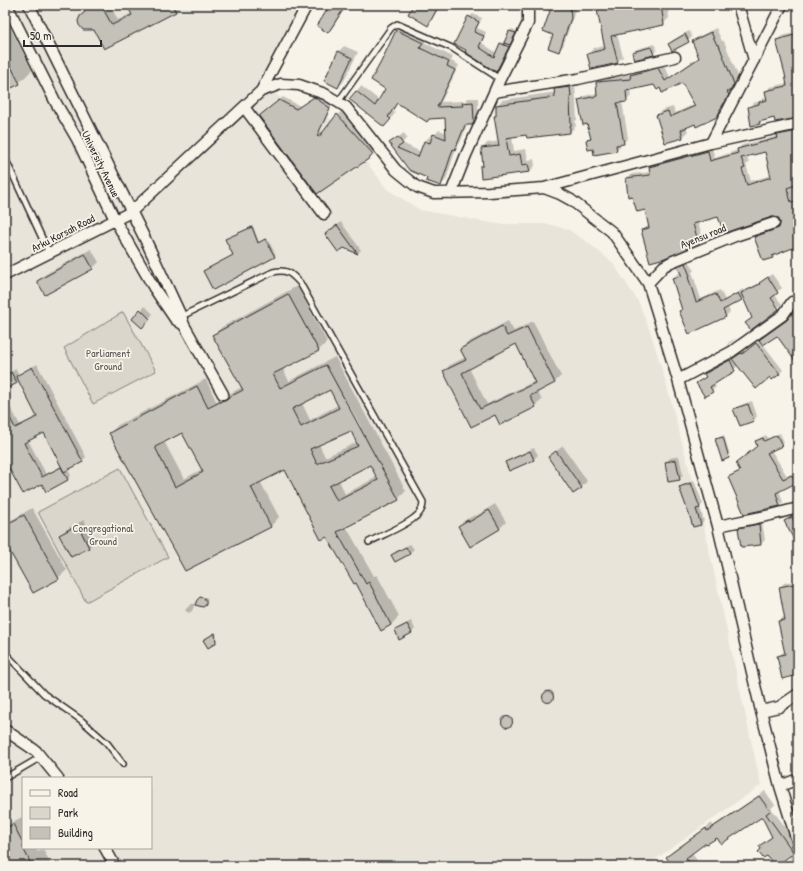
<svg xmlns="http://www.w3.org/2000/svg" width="803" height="871" viewBox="0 0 803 871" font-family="'Patrick Hand',sans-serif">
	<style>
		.built { fill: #e8e4da; fill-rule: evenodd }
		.green { fill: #dad6cc; stroke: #82807c }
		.shadow { fill: #0003; fill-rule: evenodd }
		.building { fill: #c4c1b9; stroke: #2b2b2b; fill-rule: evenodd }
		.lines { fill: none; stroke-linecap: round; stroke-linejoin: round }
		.service-casing { stroke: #2b2b2b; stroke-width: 8 }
		.minor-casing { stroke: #2b2b2b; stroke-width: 13 }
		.service { stroke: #f7f3e8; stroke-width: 5 }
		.minor { stroke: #f7f3e8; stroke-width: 10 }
		.labels { text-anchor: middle; stroke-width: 3.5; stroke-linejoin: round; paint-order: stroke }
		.street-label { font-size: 11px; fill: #2b2b2b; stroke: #f7f3e8 }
		.park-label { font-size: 11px; fill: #575653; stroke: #f7f3e8 }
	</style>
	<rect width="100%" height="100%" fill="#f7f3e8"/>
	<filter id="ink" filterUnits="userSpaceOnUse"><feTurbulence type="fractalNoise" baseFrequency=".025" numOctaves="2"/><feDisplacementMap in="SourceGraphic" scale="8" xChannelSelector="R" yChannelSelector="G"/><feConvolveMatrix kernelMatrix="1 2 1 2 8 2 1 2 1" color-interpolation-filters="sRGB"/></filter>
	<g filter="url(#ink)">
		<path class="built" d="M5 5H306L265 84 289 106 316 111 335 122 387 189 420 210 497 224H548L569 230 587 242 613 263 639 303 651 334 666 383 700 509 761 785 656 859 652 866H5ZM23 778H151V848H23Z"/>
		<path class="green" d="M123 312 156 371 93 404 64 348Z
			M120 468 168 557 86 602 38 512Z"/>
		<path class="shadow" d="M82 5H110L118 20 132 13 131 5 181 6 175 12 95 30Z
			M332 5H347L333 27 328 32Z
			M414 5H441L432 19 427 24Z
			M547 5H582L575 11 563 46 558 51 551 11H547Z
			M595 5H678L668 8 669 18 663 24 617 34 623 57 617 62 588 54 594 48 605 46 597 7H595Z
			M473 14 482 18 477 28 486 32 482 43 497 53 501 44 505 40 506 41 510 31 512 29 517 31 499 67 496 70 466 51 469 17Z
			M5 18 32 70 19 83 5 90Z
			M402 26 427 38 425 43 453 57 451 61 459 65 441 102 465 101 468 98H478V116L472 124H468L460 143 457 146 446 180 441 185 428 178 390 143 404 133 407 138 402 143 421 152 425 141 430 136 433 137 439 130 447 133 445 117 398 102 393 111 395 113 389 121 356 91 361 86 379 100 387 88 382 62 397 31Z
			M716 28 722 41H724L739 78 732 87 733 89 722 111 716 117 686 127 688 132 683 137 665 142 657 115 662 110 673 107 675 113 695 104 683 81 660 87 655 84 630 89 631 96 626 101H622L628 138 623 143H621V145L616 150 594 148 588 141 591 137 579 101 584 96 598 93 597 83 602 78 631 75 636 70 663 63 670 77 699 57 693 42 698 37Z
			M689 31 692 37 688 41 669 44 673 40Z
			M798 32V117H775L762 120 759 123 749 107 753 103 761 101 764 98H767L766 92 770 87 788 83 777 40 782 36Z
			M655 44 657 50 653 54 633 53 637 49Z
			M344 46 358 52 344 81 338 87V52Z
			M575 82 577 120 575 121 576 126 570 132 527 133 512 136 514 151 526 149 528 160 534 159 535 166 530 171 481 167 484 163 482 149 487 143 500 141 495 117 497 114V105L502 100 556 92 555 90 561 84Z
			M319 94 333 104 320 131 323 133 342 110 376 149 370 157 260 116 283 97 300 106Z
			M798 127V245L775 254 771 257 755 237 759 233 780 225 781 221 776 216H718L698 222 703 239 698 243 643 230 649 225 645 208 627 178 632 174 651 172 650 167 654 163 712 148 715 158 738 150V149L742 145 778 136 782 131ZM766 150 772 175 751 181 746 165 749 163 746 155Z
			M341 222 361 250 358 253 344 247 330 231Z
			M253 226 259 242 267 238 276 255 274 256 234 255 228 238Z
			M91 249 99 262 93 268 45 294 38 281 44 275Z
			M689 260 694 270 692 272 701 299 720 290 725 300 743 289 744 291 761 282 772 274 782 288 774 294 782 304 751 329 752 318 744 297 728 307 730 312 726 316 690 333 681 311 683 309 673 278 677 274 681 273 679 267 683 262Z
			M297 286 327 342 318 351 283 369 289 381 335 357 406 491 398 499 346 526 374 576 377 575 399 616 391 625 356 581 285 469 260 481 279 517 271 526 185 569 110 433 118 425 206 379 216 401 242 387 213 335 222 327ZM330 389 338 405 310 420 302 403ZM346 400 361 427 359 428 344 401ZM352 429 358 442 325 457 319 444ZM183 431 202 469 184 479 164 441ZM370 464 377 477 345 494 339 480Z
			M145 306 153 314 142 326 133 319Z
			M798 308V360L778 335 763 344 783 370 779 374 770 376 738 366 714 383 716 387 705 396 697 384 707 376 705 374 709 370 735 357 745 350 746 351 790 318Z
			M508 321 514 331 533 321 561 376 554 383 537 391 542 400 535 406 496 414 472 426 444 371 450 365 466 357 461 349 467 343ZM516 343 535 381 487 404 469 368Z
			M737 338 733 341 726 346 729 342Z
			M37 364 86 457 82 461 68 469 71 476 67 480 42 482 5 459V397L20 425 37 416 19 381 5 389V375L16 369 19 375ZM44 432 62 466 46 474 28 440Z
			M752 401 757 416 754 420 735 410 738 406Z
			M780 433 784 442 781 445 771 450 787 476 791 474 794 482 779 490 783 502 780 505 745 513 730 477 733 474 741 470 758 446 756 442 760 438 766 435 768 439Z
			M724 435 730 455 729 457 716 439Z
			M563 446 587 481 581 488 549 457Z
			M534 448 538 455 534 459 510 470 506 463 510 459Z
			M679 456 683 475 679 479 666 462 670 458Z
			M796 472 798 477 796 481 792 473Z
			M694 480 703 504 700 507 704 521 701 524 681 488 684 484Z
			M495 504 506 522 500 528 470 546 459 526 465 520 475 515 476 516Z
			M32 508 67 570 58 578 5 541V524Z
			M798 513V537L785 521 790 516Z
			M84 520 95 541 89 547 71 556 60 535 67 529Z
			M762 521 765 540 761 544 742 546 739 529 743 525Z
			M410 544 414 549 410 553 396 561 393 555 396 551Z
			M798 580V674L778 656 785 651 779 622 783 617 786 616 780 587 784 583Z
			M201 597H206L208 599 206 604H195L192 611 189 613 187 612 185 610 191 604H197Z
			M411 621 415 629 411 633 396 631 400 627Z
			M216 632 217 640 215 642 206 639Z
			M544 695a5 5 0 1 1 10 0a5 5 0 1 1-10 0Z
			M503 721a5 5 0 1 1 10 0a5 5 0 1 1-10 0Z
			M765 791 775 805 771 808 798 844V866H792L789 855 760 846 772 836 762 815 707 841 692 852 700 866H669L672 863 668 857 673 851 712 823 713 826Z
			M22 817 23 819V848H35L38 852 43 849 52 866H5V826Z"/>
		<path class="building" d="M81 5H101L112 25 132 15 127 5H172L176 12 104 49 94 30H83L79 25 78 21 80 16 85 12Z
			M330 5H346L328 33 317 26Z
			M413 5H439L428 26 408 14Z
			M552 5H570L571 18 559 52 548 48 553 35 543 31Z
			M596 5H661L664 25 611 36 618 63 591 69 587 54 605 49Z
			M468 16 479 22 474 32 484 36 479 47 494 57 500 43 509 47 496 72 465 52 466 50 454 44Z
			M396 30 423 43 420 48 449 62 447 66 455 70 437 107 463 106 462 103 473 102 474 122 472 125H465L455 150 453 149 441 186 426 181 427 178 409 170 389 143 398 137 403 144 397 148 418 157 424 141 430 143 433 134 446 139 445 118 429 119 427 122 397 103 388 117 391 119 384 127 349 99 356 91 375 106 385 89 371 80 381 62Z
			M509 31 516 33 510 45 504 43Z
			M711 32 717 45H719L734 84 731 90 727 92 729 95 721 108 720 109V111L717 117 696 127 695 124 681 130 683 138 665 143 656 115 668 111 670 117 695 106 682 83 662 93 660 88 657 90 654 85 626 91 627 102 617 103 624 144 616 145 617 151 594 155 593 149 588 150 586 140 591 139 587 124 583 125 578 100 597 96 596 82 631 79 630 75 658 68 665 81 699 58 692 41Z
			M685 34 689 42 672 51 668 44Z
			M798 34V118L775 122 774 118 759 122 760 124 751 126 748 107 759 104V102L767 100 765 91 787 86 785 74 776 40Z
			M651 47 654 55 634 60 632 52Z
			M338 51 352 58 338 88 324 81Z
			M5 55 20 84 5 91Z
			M570 87 571 96 570 97 571 126H570V133L527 138 526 135 506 138 509 156 520 154 522 165 528 164 530 172 481 178 480 166H483L481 148 499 146 494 116H496V105L555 97 554 89Z
			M314 97 330 108 317 136 319 137 337 114 373 154 370 158 317 194 259 116 279 100 296 109Z
			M798 131V184L787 188 791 202 798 201V246L772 256 773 258 763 261 754 237 779 228 780 224 779 218 772 217 724 233 718 217 693 224 699 244 665 258 650 262 641 230 649 228 645 210 637 212 632 196 628 197 626 178 650 175 649 167 708 151 710 161 738 153 737 149 778 138 777 135ZM765 152 771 177 747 185 742 169 745 168 741 158Z
			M337 225 358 254 344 248 338 252 325 234Z
			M252 227 258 243 265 239 275 257 213 290 203 271 233 255 225 239Z
			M85 254 93 269 45 295 37 281Z
			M685 263 690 276 688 277 696 302 716 294 720 303 738 293 742 300 723 310 726 317 689 334 679 311 682 310 672 278 682 276 677 266Z
			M768 277 778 293 771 298 779 309 751 330 745 323 752 318 741 293 760 284 759 283Z
			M288 294 319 351 273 374 280 388 326 365 399 500 337 532 366 584 369 582 391 625 381 631 356 583 354 584 327 537 321 540 285 470 251 487 271 527 185 571 109 433 197 386 208 408 243 390 212 335ZM330 390 339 408 301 427 292 409ZM351 431 358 446 317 464 310 449ZM182 433 203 472 175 487 155 447ZM370 465 378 480 337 501 329 486Z
			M140 309 150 319 142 328 132 319Z
			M798 309V365L777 336 763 345 759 340 787 320 794 311Z
			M502 326 507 336 527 327 555 383 530 396 536 407 500 425 495 415 471 427 443 371 466 360 460 349ZM516 344 535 383 480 409 462 373Z
			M756 343 780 374 772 380 770 377 756 389 732 359 741 353 742 354Z
			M730 360 735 371 710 387 713 392 705 397 696 383 706 377 704 374Z
			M32 367 83 462 64 472 44 433 24 443 42 477 61 467 68 480 46 492 42 484 23 494 5 461V408L15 428 37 417 16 376Z
			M11 372 17 383 5 390V376Z
			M748 404 754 421 740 426 733 409Z
			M777 435 782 446 767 453 783 479 792 475 796 483 776 493 780 506 744 514 728 477 740 471 736 463 757 446 755 441 763 438 764 441Z
			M723 437 729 458 722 461 715 439Z
			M530 451 534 460 509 471 505 462Z
			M556 451 582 488 573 494 548 457Z
			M676 460 680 480 668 482 665 462Z
			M691 483 700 508 696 509 701 525 693 527 690 517 679 487Z
			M489 510 500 529 470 547 458 526 468 520 469 522Z
			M24 515 59 579 33 593 5 543V525Z
			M792 517 798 528V547L784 521Z
			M759 524 761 545 741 547 738 528Z
			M78 525 89 548 71 557 59 535Z
			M406 547 410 554 395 562 391 555Z
			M794 584 798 601V644H795L798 658V675L782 679 777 656 785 654 778 621 785 620 779 587Z
			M200 597 204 598 206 601V605L203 607 195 605 197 600Z
			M407 624 412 633 399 640 395 630Z
			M215 633 216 643 208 648 203 640Z
			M542.5 697a5.5 5.5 0 1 1 11 0a5.5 5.5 0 1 1-11 0Z
			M501.5 722a5.5 5.5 0 1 1 11 0a5.5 5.5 0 1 1-11 0Z
			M759 796 770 811 766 814 794 853 776 866H775L767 856 763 858 758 852 761 849 759 846 772 837 762 817 721 844 717 838 707 844 706 843 686 858 692 866H673L666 857 706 828 707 831Z
			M13 824 23 843V848L32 866H5V829Z"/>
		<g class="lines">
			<g class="service-casing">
				<path id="service" d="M338 102 391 28 397 24 452 48 500 79
					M5 158 49 253
					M180 317 273 272C287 269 291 273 300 283L423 502C423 509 420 514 414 518 403 527 382 535 369 542
					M5 657 8 656 44 694 81 720 107 743 123 764
					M5 778 41 757"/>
			</g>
			<g class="minor-casing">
				<path id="minor" d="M7 5 56 103 77 139 115 220 154 288 175 319 184 325
					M29 5 147 243 181 316 184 325 223 394
					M738 5 754 60
					M261 91 307 5
					M494 92 578 79 675 57
					M244 107 324 214
					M711 143 782 5
					M544 188 711 143 798 124
					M451 193 466 155 500 79 528 23V5
					M5 275 131 212 261 91 281 84 299 85 325 94 346 107 396 170 417 187 434 193 489 192 544 188 560 194 571 200 612 232 648 283 678 380 718 526 761 711 780 786 798 844
					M648 283 664 266 671 262 735 236 774 223
					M678 380 731 352 783 315 792 302
					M718 526 771 515 798 508
					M761 711 779 707 798 694
					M5 730 36 751 58 778
					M780 786 798 779
					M105 848 115 866"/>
			</g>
			<use href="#service" class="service"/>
			<use href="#minor" class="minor"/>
		</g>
	</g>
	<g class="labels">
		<g class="street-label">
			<text transform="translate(101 164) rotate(64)" y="4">University Avenue</text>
			<text transform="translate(63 233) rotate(-27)" y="4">Arku Korsah Road</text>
			<text transform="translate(703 236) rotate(-22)" y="4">Ayensu road</text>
		</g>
		<g class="park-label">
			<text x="108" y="357">Parliament<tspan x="108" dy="13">Ground</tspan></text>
			<text x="103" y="532">Congregational<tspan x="103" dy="13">Ground</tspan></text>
		</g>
	</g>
	<rect width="803" height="871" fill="none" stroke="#f7f3e8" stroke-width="20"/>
	<rect x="10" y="10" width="783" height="851" fill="none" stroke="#2b2b2b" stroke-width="1.5" filter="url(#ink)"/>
	<rect x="22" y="777" width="130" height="72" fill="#f7f3e8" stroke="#a5a39c"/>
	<rect x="30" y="790" width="20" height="6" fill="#f7f3e8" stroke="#a5a39c"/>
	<text x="58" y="797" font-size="12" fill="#2b2b2b">Road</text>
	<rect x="30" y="807" width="20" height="12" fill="#dad6cc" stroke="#a5a39c"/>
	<text x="58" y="817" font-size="12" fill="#2b2b2b">Park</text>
	<rect x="30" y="827" width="20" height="12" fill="#c4c1b9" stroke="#a5a39c"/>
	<text x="58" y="837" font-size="12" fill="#2b2b2b">Building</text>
	<path d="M24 40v6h77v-6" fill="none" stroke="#2b2b2b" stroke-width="2"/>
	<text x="30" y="40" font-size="12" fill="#2b2b2b" stroke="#f7f3e8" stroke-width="3" paint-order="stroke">50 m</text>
</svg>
